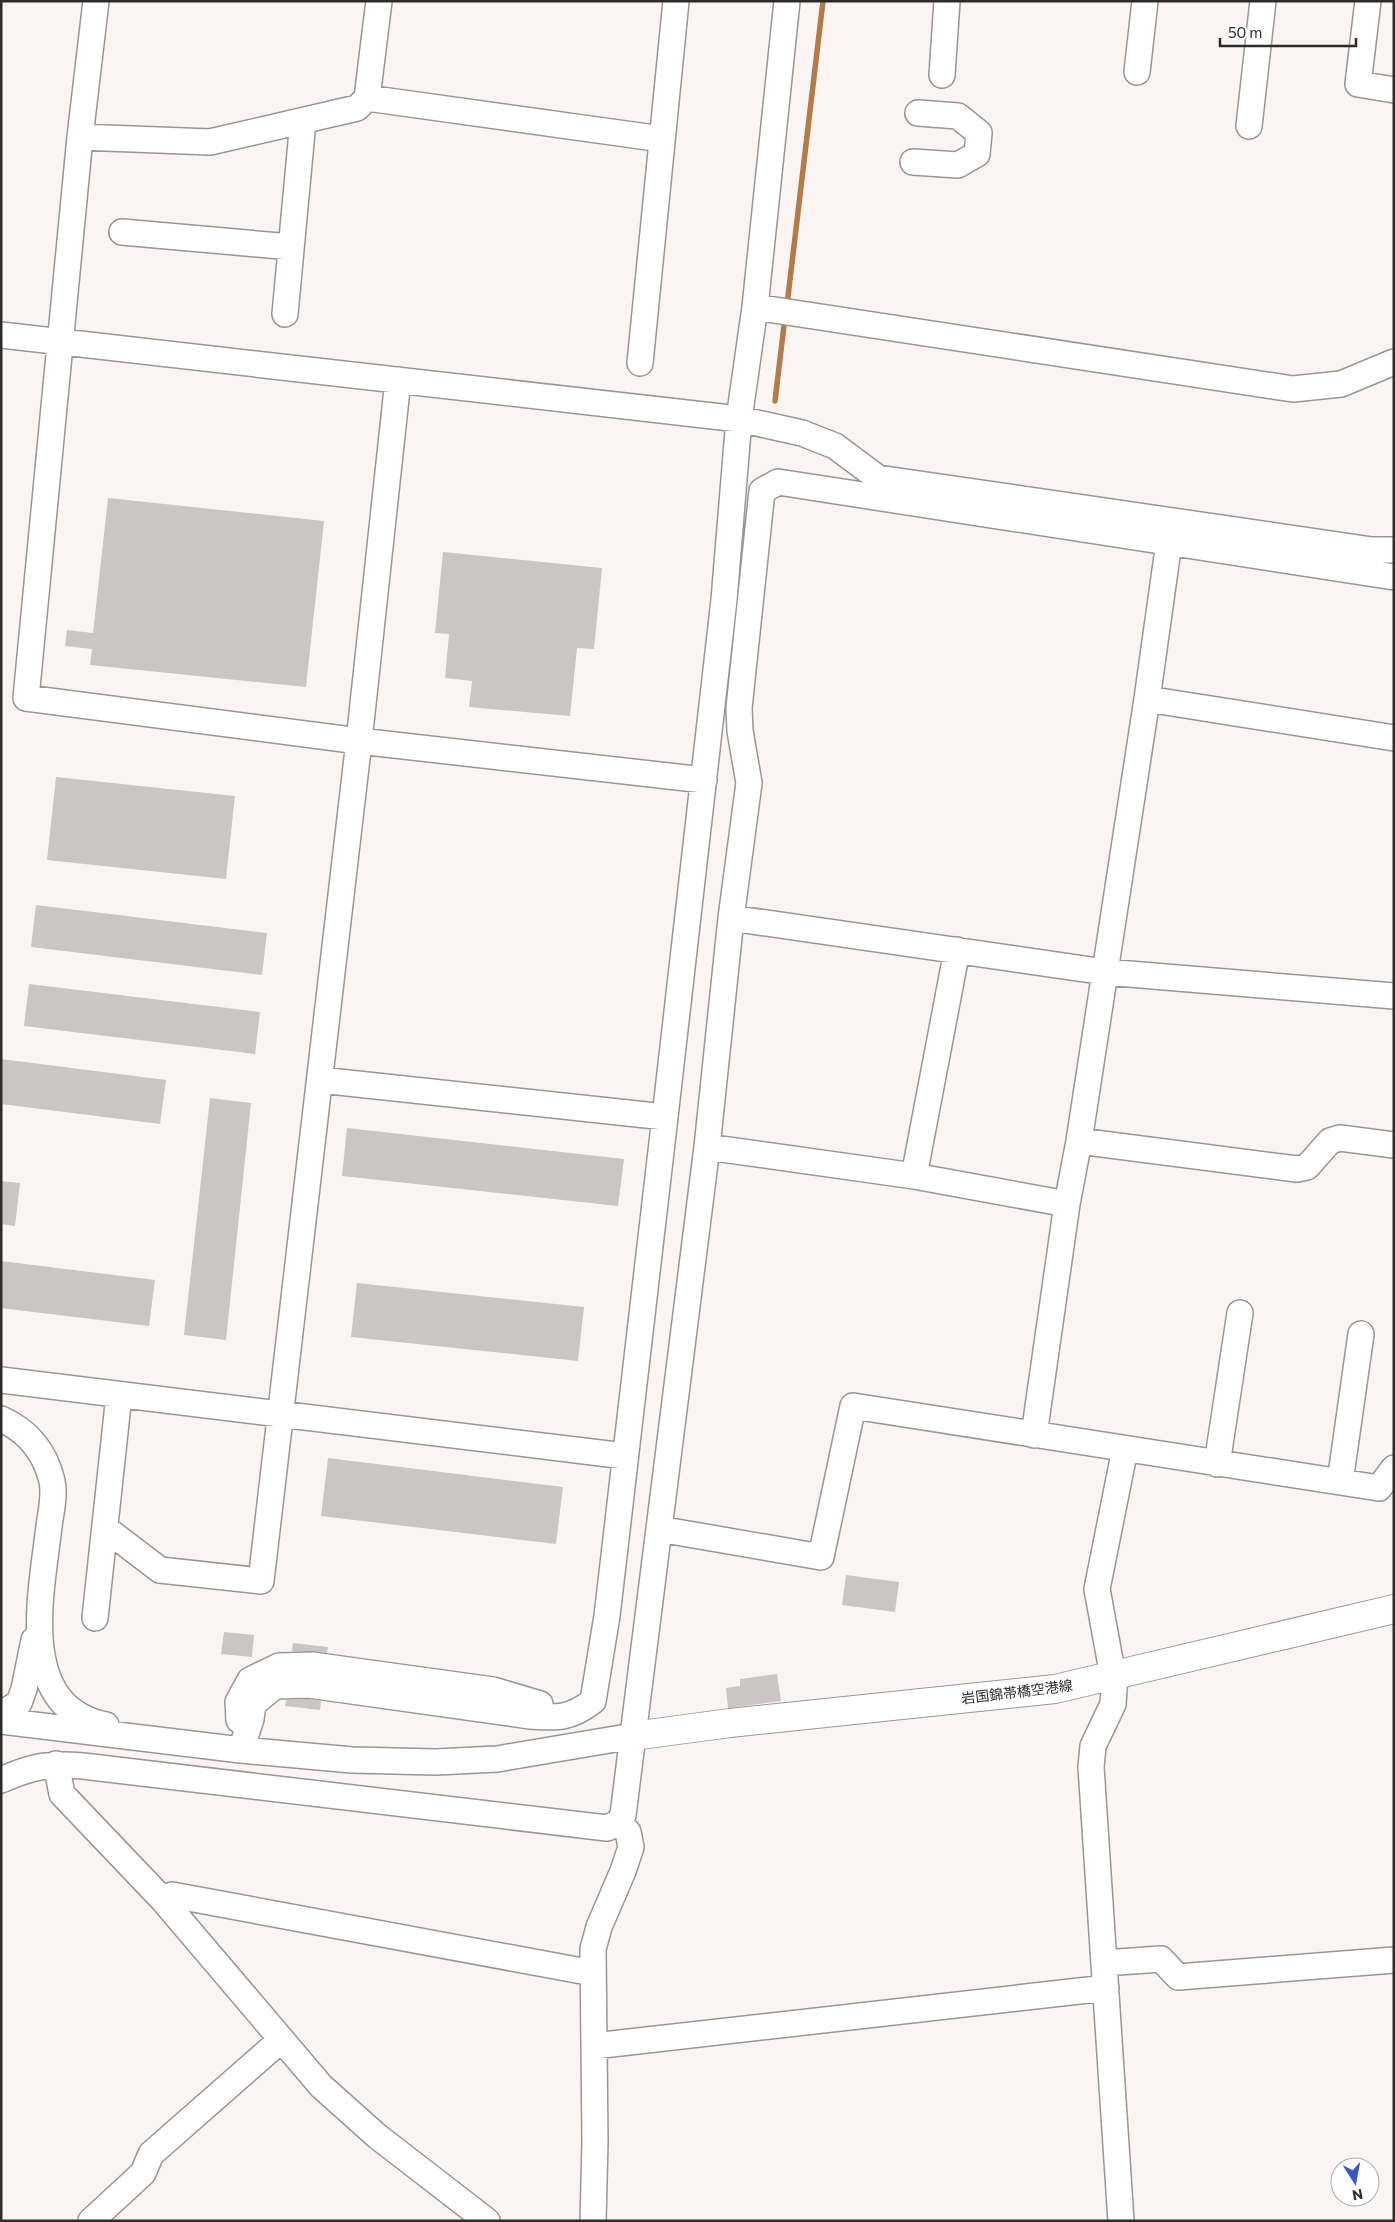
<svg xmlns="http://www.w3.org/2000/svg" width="1395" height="2222" viewBox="0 0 1395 2222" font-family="Commissioner,'Noto Sans JP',sans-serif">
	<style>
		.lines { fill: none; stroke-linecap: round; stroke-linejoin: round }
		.stream { stroke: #b37a4a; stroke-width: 5.5 }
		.building { fill: #cbc6c3 }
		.minor-casing { stroke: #9a9693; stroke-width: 28 }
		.major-casing { stroke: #9a9693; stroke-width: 30 }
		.minor { stroke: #fff; stroke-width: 25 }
		.major { stroke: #fff; stroke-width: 28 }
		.labels { text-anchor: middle; stroke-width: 4.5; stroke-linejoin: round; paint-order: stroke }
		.street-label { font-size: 14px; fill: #2d2c2a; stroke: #fff }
	</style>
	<rect width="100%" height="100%" fill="#faf5f2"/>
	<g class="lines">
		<path class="stream" d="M787 305 823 1
			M775 401 785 317"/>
	</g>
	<path class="building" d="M108 498 324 521 306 687 90 665 92 649 65 646 67 630 93 633Z
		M443 552 602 568 594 649 577 648 570 716 469 707 472 681 445 678 449 634 435 633Z
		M56 777 235 796 226 879 47 860Z
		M36 905 267 933 262 975 31 947Z
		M29 984 260 1012 255 1054 24 1026Z
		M1 1059 166 1080 160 1124 1 1104Z
		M210 1098 251 1103 226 1340 184 1335Z
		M347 1128 624 1159 618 1206 342 1176Z
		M1 1181 20 1183 15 1226 1 1224Z
		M1 1261 155 1280 149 1326 1 1308Z
		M357 1283 584 1307 578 1361 351 1337Z
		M328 1458 563 1487 556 1544 321 1516Z
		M846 1575 899 1582 895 1612 842 1605Z
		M224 1632 254 1635 252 1657 221 1654Z
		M293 1643 328 1647 327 1653 292 1651Z
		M777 1674 781 1701 728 1708 726 1688 740 1686V1679Z
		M308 1699 321 1701 320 1710 285 1706 286 1700Z"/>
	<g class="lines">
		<g class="minor-casing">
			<path id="minor" d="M96 1 80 137 26 698 359 741 704 780
				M1368 1 1358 84 1394 90
				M1137 72 1145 1
				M942 75 947 1
				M367 98 662 139
				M1249 126 1263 1
				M80 137 210 142 357 108 367 98 379 1
				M913 162 958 165 977 154 979 133 958 116 918 113
				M122 232 291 247
				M755 307 1293 389 1341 384 1394 362
				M285 314 303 121
				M1 335 739 419 802 433 835 446 878 478 1372 550H1394
				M640 363 676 1
				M1147 699 1394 738
				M731 918 749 783 740 731 739 708 762 491 778 482 1394 577
				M320 1080 665 1117
				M1079 1141 1297 1169 1307 1167 1330 1141 1340 1138 1394 1145
				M707 1147 914 1176 1067 1204
				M914 1176 957 950
				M1 1380 625 1456
				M1 1419C28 1431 45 1452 52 1481 55 1495 51 1512 49 1526 42 1591 14 1707 106 1725
				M1034 1435 1067 1204 1079 1141 1147 699 1169 542
				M1217 1464 1240 1313
				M1340 1482 1361 1334
				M105 1528 160 1570 261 1581 359 741 398 380
				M659 1529 821 1557 853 1406 1379 1488 1394 1468
				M95 1618 119 1395
				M1 1714 19 1703 24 1689 34 1640
				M239 1720 238 1702 250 1680 279 1666 312 1665 493 1690 540 1704
				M1 1721 241 1750 352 1760 436 1762 497 1759 633 1736
				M241 1750 251 1719 253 1704 275 1686 309 1685 530 1716C557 1718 570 1719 593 1701L607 1616 665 1117 724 600 739 419 755 307 787 1
				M56 1764 62 1794 163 1900 321 2086 377 2136 487 2221
				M1 1780C33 1766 49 1763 83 1766L607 1828 618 1823 623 1815 707 1147 731 918 1105 972 1394 996
				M163 1900 172 1895 582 1971H592
				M1104 1963 1161 1959 1178 1977 1394 1960
				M594 2046 1106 1988
				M91 2221 143 2173 151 2154 281 2040
				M593 2221 595 2142 593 1949 599 1927 623 1871 631 1847 628 1832 618 1823
				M1121 2221 1091 1767 1093 1746 1113 1704 1115 1676 1110 1660 1097 1589 1125 1449"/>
		</g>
		<g class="major-casing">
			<path id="major" d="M633 1736 730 1723 1055 1689 1394 1609"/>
		</g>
		<use href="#minor" class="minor"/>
		<use href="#major" class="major"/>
	</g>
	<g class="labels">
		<g class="street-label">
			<text transform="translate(1017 1692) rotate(-7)" y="5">岩国錦帯橋空港線</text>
		</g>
	</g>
	<rect width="1395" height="2222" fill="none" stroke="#2d2c2a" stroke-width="5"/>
	<g transform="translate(1355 2182) rotate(169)"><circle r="24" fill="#ffffff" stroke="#ababaa"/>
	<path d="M0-4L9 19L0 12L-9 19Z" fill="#3a56c8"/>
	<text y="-8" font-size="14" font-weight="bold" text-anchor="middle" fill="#2d2c2a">N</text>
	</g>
	<path d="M1220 38v8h136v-8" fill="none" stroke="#2d2c2a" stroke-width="2.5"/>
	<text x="1228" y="38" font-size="15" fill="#2d2c2a" stroke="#ffffff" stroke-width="4" paint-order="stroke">50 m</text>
</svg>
